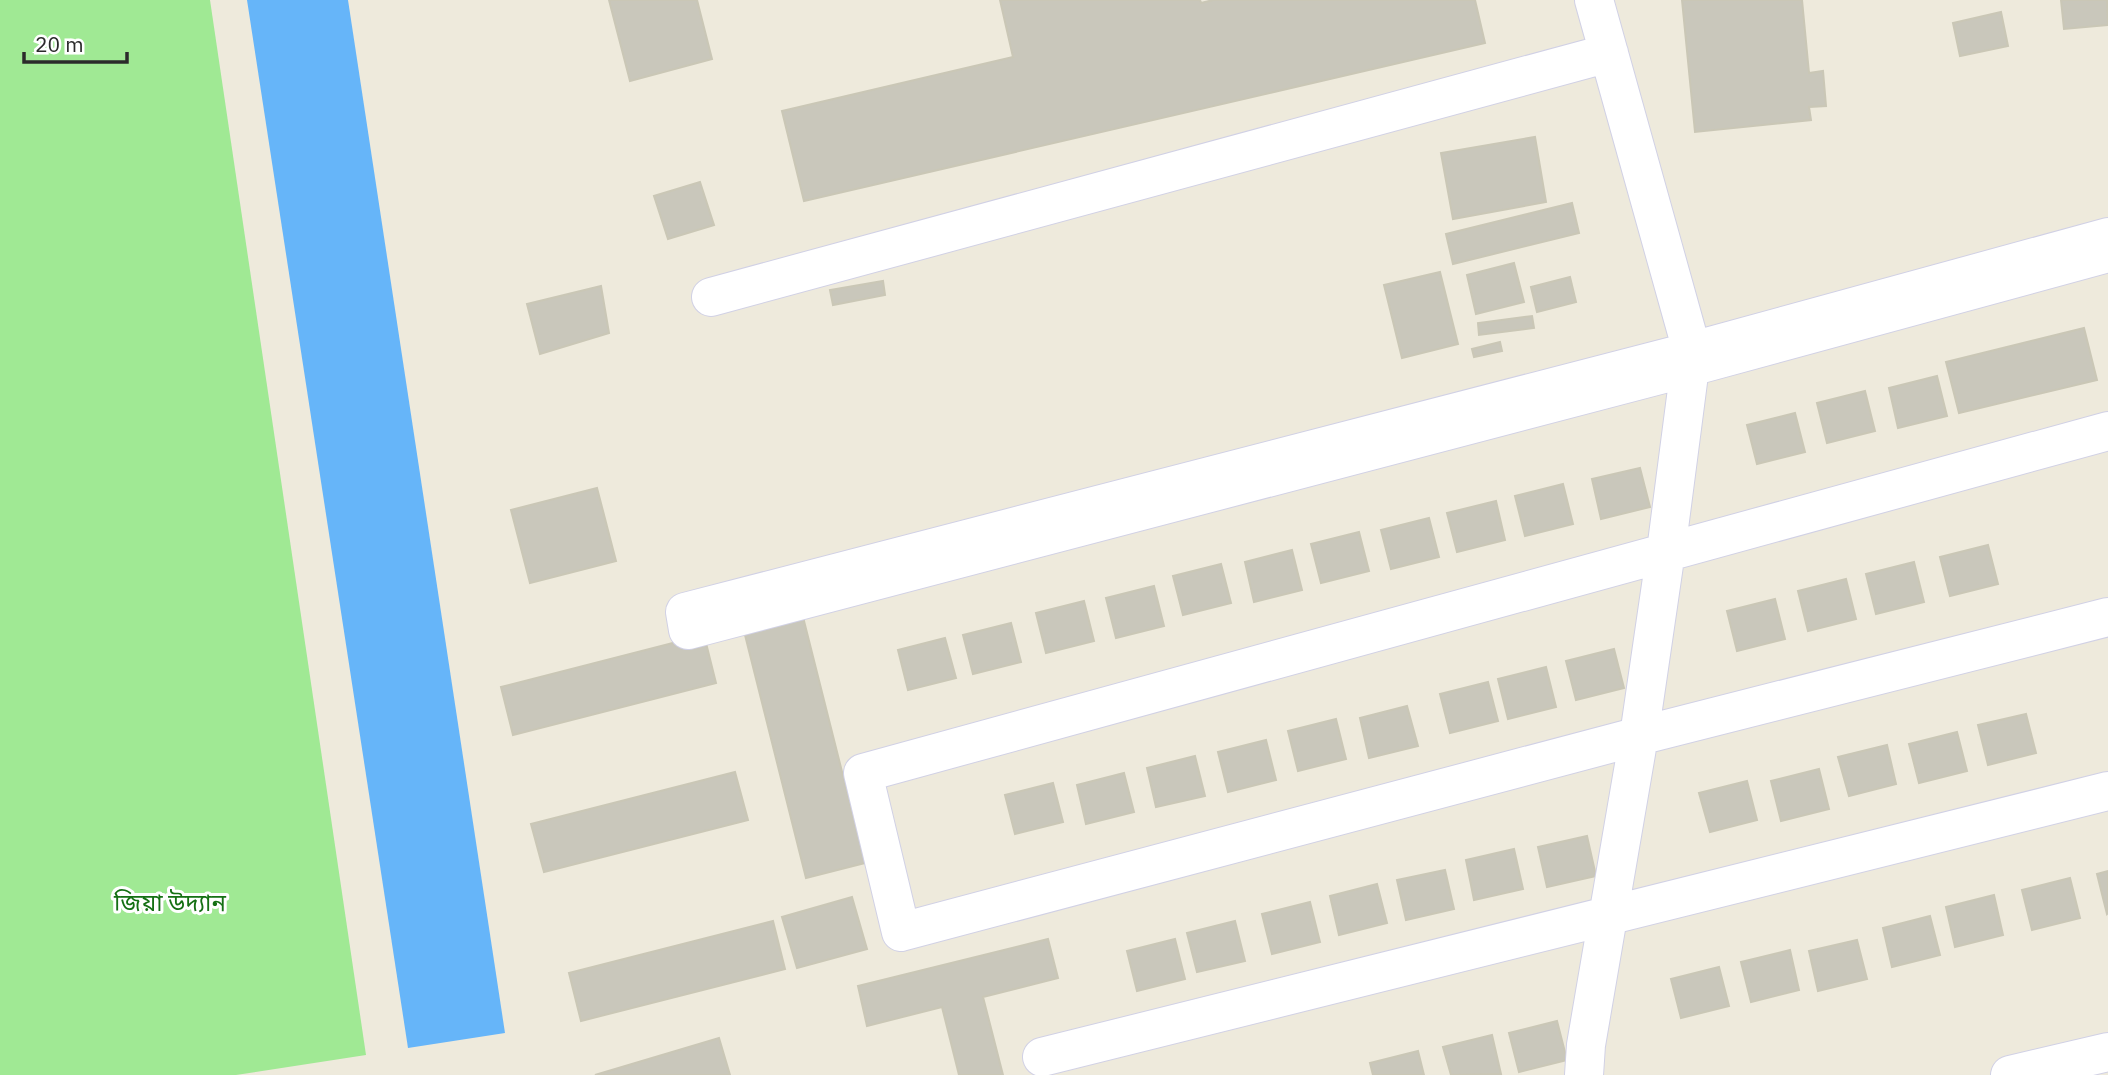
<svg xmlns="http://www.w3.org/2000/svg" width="2108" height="1075" viewBox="0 0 2108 1075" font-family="'IBM Plex Sans','Noto Sans Bengali',sans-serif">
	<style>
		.green { fill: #a0e994 }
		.water { fill: #66b5f9 }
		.building { fill: #c9c7bb; stroke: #cac7b6; stroke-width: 2 }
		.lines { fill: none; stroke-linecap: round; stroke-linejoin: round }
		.minor-casing { stroke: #d1d1e5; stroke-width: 40 }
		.minor { stroke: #fff; stroke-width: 38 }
		.labels { text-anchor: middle; stroke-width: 6; stroke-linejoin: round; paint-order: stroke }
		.park-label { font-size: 24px; fill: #157014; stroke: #fff }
	</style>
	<rect width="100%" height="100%" fill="#eeeadc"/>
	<path class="green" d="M0 0H210L366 1055 236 1075H0Z"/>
	<path class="water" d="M247 0H348L505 1033 408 1048Z"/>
	<path class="building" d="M609 0H697L712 59 630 81Z
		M1000 0H1200L1201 3 1213 0H1475L1485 43 804 201 782 111 1013 57Z
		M1682 0H1802L1809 73 1823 71 1826 106 1809 107 1811 120 1695 132Z
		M2061 0H2107L2108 25 2064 29Z
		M2001 12 2008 46 1960 56 1953 23Z
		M1535 137 1546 202 1453 219 1441 153Z
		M700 182 714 225 668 239 654 196Z
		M1572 203 1579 233 1453 264 1446 234Z
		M1514 263 1524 302 1476 314 1467 275Z
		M1440 272 1458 344 1402 358 1384 285Z
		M1570 277 1576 302 1537 312 1531 287Z
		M883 281 885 295 833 305 830 290Z
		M601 286 609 333 540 354 527 304Z
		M1532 316 1534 328 1479 335 1478 323Z
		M2084 328 2097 380 1959 413 1946 362Z
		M1500 342 1502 351 1474 357 1472 349Z
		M1937 376 1947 416 1898 428 1889 388Z
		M1865 391 1875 431 1827 443 1817 403Z
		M1795 413 1805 452 1757 464 1747 425Z
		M1640 468 1650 507 1601 519 1592 479Z
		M1563 484 1573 524 1525 536 1515 496Z
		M597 488 616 561 530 583 511 510Z
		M1496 501 1505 540 1457 552 1447 513Z
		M1429 518 1439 557 1391 569 1381 530Z
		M1359 532 1369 571 1321 583 1311 544Z
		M1988 545 1998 584 1950 596 1940 557Z
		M1292 550 1302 590 1254 602 1245 562Z
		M1914 562 1924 602 1876 614 1866 574Z
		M1221 564 1231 603 1183 615 1173 576Z
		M1846 579 1856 619 1808 631 1798 591Z
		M1154 586 1164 626 1116 638 1106 598Z
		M1775 599 1785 639 1737 651 1727 611Z
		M1084 601 1094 641 1046 653 1036 613Z
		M803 617 865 863 806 878 744 631Z
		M1011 623 1021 662 973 674 963 635Z
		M704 635 716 683 513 735 501 687Z
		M945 638 956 678 908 690 898 650Z
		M1614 649 1624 688 1576 700 1566 661Z
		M1546 667 1556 707 1508 719 1498 679Z
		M1488 682 1498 721 1450 733 1440 694Z
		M1407 706 1418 746 1369 758 1360 718Z
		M2026 714 2036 753 1988 765 1978 725Z
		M1336 719 1346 759 1298 771 1288 731Z
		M1957 732 1967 771 1919 783 1909 744Z
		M1266 740 1276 780 1228 792 1218 752Z
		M1887 745 1896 784 1849 796 1838 757Z
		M1195 756 1205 796 1156 807 1147 768Z
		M1819 769 1829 809 1781 821 1771 781Z
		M735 772 748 820 544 872 531 824Z
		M1124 773 1134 812 1086 824 1077 785Z
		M1747 781 1757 820 1710 832 1699 793Z
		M1053 783 1063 822 1015 834 1005 795Z
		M1587 836 1596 876 1547 887 1538 847Z
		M1514 849 1523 889 1474 900 1466 860Z
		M1445 870 1454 909 1406 920 1397 880Z
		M2108 871V913L2107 914 2097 874Z
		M2070 878 2080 918 2032 930 2022 890Z
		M1377 884 1387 923 1339 935 1330 896Z
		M1994 895 2003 935 1955 947 1946 907Z
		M852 897 867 949 797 968 782 917Z
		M1310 902 1320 942 1272 954 1262 914Z
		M1930 916 1940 955 1892 967 1883 928Z
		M773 921 785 969 581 1021 569 973Z
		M1235 921 1245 961 1197 972 1187 933Z
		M1048 939 1058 978 983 997 1003 1075H959L942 1007 867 1026 858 986Z
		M1175 939 1185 979 1137 991 1127 951Z
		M1857 940 1867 979 1818 991 1809 951Z
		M1790 950 1799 990 1751 1002 1741 962Z
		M1719 967 1729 1006 1681 1018 1671 979Z
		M1557 1021 1567 1060 1519 1072 1509 1033Z
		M1492 1035 1501 1074 1451 1075 1443 1047Z
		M719 1038 730 1075H595Z
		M1418 1051 1424 1075H1373L1370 1063Z"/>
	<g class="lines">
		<g class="minor-casing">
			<path id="minor" d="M2108 237 1692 351 685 612 688 630 1690 367 2108 253
				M711 297 1609 53
				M2108 431 863 773 901 932 1639 736 2108 617
				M1042 1057 2108 791
				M1584 1075 1586 1045 1639 736 1666 551 1692 351 1594 0
				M2010 1075 2108 1052"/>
		</g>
		<use href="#minor" class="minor"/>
	</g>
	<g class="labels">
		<g class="park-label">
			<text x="170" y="911">জিয়া উদ্যান</text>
		</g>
	</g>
	<path d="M24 52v10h103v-10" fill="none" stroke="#2b2b2b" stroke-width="3.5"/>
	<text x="35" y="52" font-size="21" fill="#2b2b2b" stroke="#ffffff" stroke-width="5" paint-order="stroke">20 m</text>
</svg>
